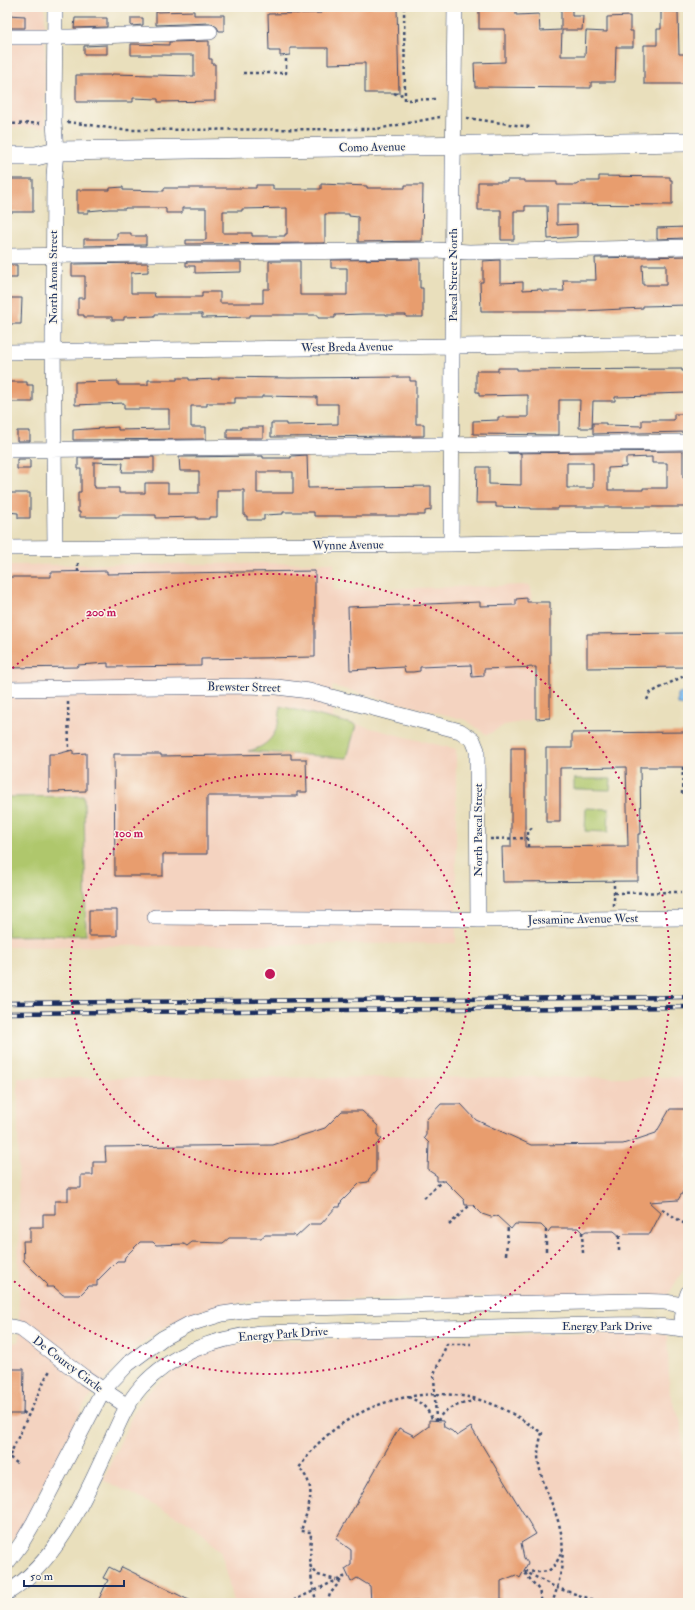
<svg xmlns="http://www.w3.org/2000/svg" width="695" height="1610" viewBox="0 0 695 1610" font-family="'IM FELL Double Pica',serif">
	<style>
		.built { fill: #f4d3c0 }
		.green { fill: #afc76c; stroke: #657b65 }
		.water { fill: #7dbef2; stroke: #4c76a8 }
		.building { fill: #e89d6e; fill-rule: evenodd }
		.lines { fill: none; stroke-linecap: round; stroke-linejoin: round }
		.minor-casing { stroke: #3a496c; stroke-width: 16 }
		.major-casing { stroke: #3a496c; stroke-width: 20 }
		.path { stroke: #3a496c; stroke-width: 2.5; stroke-dasharray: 3 3; stroke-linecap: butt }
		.minor { stroke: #fff; stroke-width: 15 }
		.major { stroke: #fff; stroke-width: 19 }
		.rail-casing { stroke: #1b2f5e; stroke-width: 4.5 }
		.rail { stroke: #fbf7ec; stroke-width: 3; stroke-dasharray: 9; stroke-linecap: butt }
		.ring { fill: none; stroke: #c2185b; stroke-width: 2; stroke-dasharray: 2 4 }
		.labels { text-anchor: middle; stroke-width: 3; stroke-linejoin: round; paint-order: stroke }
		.street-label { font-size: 12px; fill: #1b2f5e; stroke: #fbf7ec }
		.centre { fill: #c2185b; stroke: #fbf7ec; stroke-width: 2 }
		.ring-label { font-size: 12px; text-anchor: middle; font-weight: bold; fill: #c2185b; stroke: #fbf7ec; stroke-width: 3; stroke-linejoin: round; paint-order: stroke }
	</style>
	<rect width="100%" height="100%" fill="#fbf7ec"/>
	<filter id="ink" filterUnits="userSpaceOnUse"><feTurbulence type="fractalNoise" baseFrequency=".025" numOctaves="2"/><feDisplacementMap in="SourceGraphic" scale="8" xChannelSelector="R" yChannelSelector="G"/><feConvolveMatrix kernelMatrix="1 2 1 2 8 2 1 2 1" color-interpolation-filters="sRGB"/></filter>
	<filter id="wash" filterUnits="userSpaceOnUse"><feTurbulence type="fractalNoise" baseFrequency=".012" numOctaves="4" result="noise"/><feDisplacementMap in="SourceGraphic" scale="16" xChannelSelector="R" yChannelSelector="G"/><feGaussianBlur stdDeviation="0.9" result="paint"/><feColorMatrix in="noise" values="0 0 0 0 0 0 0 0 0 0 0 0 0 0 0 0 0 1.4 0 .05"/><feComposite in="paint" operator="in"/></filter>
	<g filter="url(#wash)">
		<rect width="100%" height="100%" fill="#e9dfbc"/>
		<path class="built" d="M7 7H45V127L7 128Z
			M334 563 333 590 530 585 531 591 532 720 505 725 487 735 466 720 332 686 333 718 413 739 456 749V943L7 947V565Z
			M688 1077V1265L684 1269 668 1295 263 1300 232 1304 196 1312 161 1329 137 1347 111 1372 84 1405 23 1524 7 1549V1343L19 1342 18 1078Z
			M653 1332 667 1335 670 1394 682 1425 686 1603H233L226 1570 220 1551 199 1530 188 1522 103 1480 137 1405 151 1389 185 1362 226 1346 257 1341Z"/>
		<path class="green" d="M280 706 356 725 347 758 248 751C271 747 281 728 280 706Z
			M574 779H611L610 790 574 789Z
			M84 796 86 935 7 936V797Z
			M586 808 609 809 608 832 585 831Z"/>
		<path class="water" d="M688 693V706L678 705V694Z"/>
		<g id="blocks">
			<path class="building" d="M321 7H397L399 93H365V63L328 64V48H290V55L280 56V51H269L268 14 321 13Z
				M479 7H516V15L539 14 540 31 561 30V8H572V16H583L582 30H562L561 56H585L586 31 607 32V17L630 16V31H633V47H616L615 82H591V88L475 87 474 63 505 62V29H479Z
				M194 11V15H224V31H219L217 27 210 23 156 25V12Z
				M661 11 678 12 679 54H688V84H644V45H657V29H661Z
				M7 15 25 16V28H7Z
				M75 18H107V27L74 28Z
				M131 18H143V25L131 26Z
				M209 41V59H212V64H215V101L158 102V99L133 98V102H76V75H112V74L194 76V55H131V44L169 45V42Z
				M107 45V54H84V46Z
				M599 176 670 177V180H672V205L557 204V225L577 224V237L548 239 547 206H525V211H514V240H501V210H478V182H507V180H524V182H557V185H576L582 181H599Z
				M10 179H33V212H10Z
				M321 184 367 186V188H405V185H423L422 241 358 242V217L349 216V214H325V243L186 244V240H206V208H182V213H166V209L164 208H125V209H109L88 211V213H77V190H110V188L123 187V190L164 191V188H256V185H273V189H321ZM287 208V234H285V236H252V233H223V211H242V209Z
				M687 227 686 238 657 239V228Z
				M117 233H131V236H146V245L84 246V239H117Z
				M688 256V305L643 306V308L582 311H481L480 282H483V261L500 260V283L523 282V290L541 289 542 291H564L563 280H596L595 258ZM642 265H666V285H643Z
				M420 259V288H423V317H406V315H386V314H362L335 315V318H318V315H250V317L202 318V314H155V316L124 317V320H112V317H84V315H78V298H85V276H72V264L148 263V272L131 273V293H154L155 297H202V292H220V303H263V289H269V261H300V295H347V268H331V260Z
				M186 262H241V272L195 273V266H186Z
				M7 265H17V278H7Z
				M7 298H22L21 324H7Z
				M498 368H517V370L682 369V371H686V393L655 394V396L615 397V401H593L592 428H579L580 400H559V435L473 434V421L498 420V417H528V395L479 396V392H476V371H498Z
				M219 377 289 378 410 377V381H416V424H424V436L271 437V423H286V425L338 424V404H317V397L262 396V398H235V403H207V406H191V427H206V439L73 440V430L118 427V430L169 429V409H124V403L75 405V382L118 381V385H148V380H177V378H189V380L219 379Z
				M7 382H27V385H33V402H7Z
				M674 414H688V432L593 434V423H606V425L642 426V420H674Z
				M241 427H263V438H227V429H241Z
				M17 431H30V441H17Z
				M683 451V478H688V507H558V509H531V508L496 507V503H476L477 467H489V484L521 485V453H507ZM652 457V463H667V488H643V490H608V468L626 467V458ZM567 463H593V488H567Z
				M307 455 308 488 431 486V510L425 511V515H407V516H314V512H283V514L264 515V520H247V516H244V490H217V517H209V519H197V517L156 518V515H119V517H80V512H78V492H81V469H78V458L154 457V472H122L123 463 94 462V486H95V488H119V493H145V483H168V493H199V471H180L179 457 263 456V458H291V456ZM257 472H293V493H257Z
				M17 459H30V469H17Z
				M7 493H30V518H18V513L7 512Z
				M107 571V574L315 571V657L201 659V666L108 667V663L78 665 77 667 7 668V577H51V572Z
				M527 598V602H550V718L536 719V667L484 669V676L472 677 471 665 420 667V671L413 672H405L404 667 350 670 348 607 480 602V606L516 605V599Z
				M688 633V667L587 668V634Z
				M688 732V767H640L641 834H638V881L503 882 502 847H511V748H525V847L628 846 626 767 560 768V822H546V748H572V733Z
				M73 750V754L86 753V791L49 792V754H57Z
				M114 754H161V756L291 754V759H306L307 792H297V796H207V854H163V876H115Z
				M89 910H117V936H89Z
				M441 1104H461L476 1120 531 1145 623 1144 656 1133 670 1109H688V1183L678 1200 649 1202 661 1213 650 1234H624L621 1237 614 1231H586L583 1233 578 1228H551L548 1232 541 1225 515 1224 511 1229 497 1216 491 1217 482 1214 473 1205H465L464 1200 445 1181H437V1176L428 1170 429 1143 424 1138 426 1135V1120Z
				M342 1111H362L378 1126V1136L382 1139 376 1145V1171L369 1179 368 1182 360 1183 341 1202 340 1207H336L321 1224H310L296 1237 293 1235H265L261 1238H229L223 1243 192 1242 187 1246 184 1244 156 1245 153 1242H140L125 1257 124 1261H117L97 1281V1286H89L80 1295H63L54 1287H46L47 1284 24 1261 23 1241H30V1227H43V1214H55V1201H68V1188H81V1175H93V1162H106L105 1147 273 1145 325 1128Z
				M7 1369H24L23 1414H7Z
				M429 1420 443 1421 444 1427 452 1431 457 1436 471 1427 536 1534 521 1543 524 1558 528 1563 520 1578 516 1575 501 1581V1600L371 1602 370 1586 357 1578 351 1582 345 1569 351 1565V1550L336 1539 399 1428 415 1436 429 1426Z
				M109 1567 119 1572 122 1567 195 1603H97L108 1580 103 1578Z"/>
		</g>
	</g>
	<g filter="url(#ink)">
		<use href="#blocks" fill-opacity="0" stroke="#3a496c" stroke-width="1"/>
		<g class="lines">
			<g class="minor-casing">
				<path id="minor" d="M55 7 54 123 56 151 54 176 53 340 55 547
					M7 37H70L210 32
					M7 256 436 250 469 252 688 247
					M7 352 688 343
					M7 450 688 442
					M451 544 453 170 455 7
					M7 548 451 544 688 539
					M7 689 243 686 277 687 309 691 460 731 473 740 477 750 478 920
					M155 917 460 919 478 920 688 918
					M7 1326 21 1329 84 1377 127 1406
					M681 1329 684 1305 688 1293
					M7 1563 21 1544 34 1522 103 1390 128 1364 163 1338 189 1324 222 1314 257 1309 633 1301 665 1302 688 1306
					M7 1593C59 1560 84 1499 109 1445 118 1425 126 1404 141 1387 173 1352 214 1339 260 1333 355 1330 450 1327 545 1326 593 1326 641 1321 688 1330"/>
			</g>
			<g class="major-casing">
				<path id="major" d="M7 156H36L56 151 688 142"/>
			</g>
			<path class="path" d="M404 7 405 100 436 99
				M296 14 297 7
				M243 73H286V55
				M394 93 398 95 405 94
				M467 118 530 127
				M67 122 84 124 122 130 377 129 440 117
				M7 124 40 123
				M78 572V560
				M647 700 650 693 688 674
				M68 702 69 751
				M683 770H688
				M682 794 683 767
				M490 839 528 838
				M528 847V831L534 826
				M614 893 681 892
				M614 906V881
				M424 1198 442 1181
				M662 1209 688 1226
				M449 1225 470 1205
				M546 1230V1254
				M582 1232 583 1253
				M619 1236V1253
				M506 1255 508 1226
				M408 1397C420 1401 428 1408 433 1421
				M23 1412 29 1416
				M436 1421 434 1374 447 1344H471
				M438 1421C443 1406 462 1405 475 1400
				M17 1463 9 1457 46 1377 51 1369
				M310 1566 318 1575 336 1580
				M524 1571 557 1588 603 1603
				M525 1571C547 1573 553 1574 561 1552
				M525 1573 539 1590 542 1603
				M288 1603 348 1575
				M317 1603C309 1579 310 1557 311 1532L301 1531C308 1507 319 1488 299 1468 306 1458 313 1448 322 1440 366 1398 435 1382 492 1404 510 1411 526 1422 542 1433 540 1440 538 1448 538 1455 539 1481 554 1503 560 1528 566 1552 561 1580 552 1603
				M327 1603 330 1594 341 1580"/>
			<use href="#minor" class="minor"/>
			<use href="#major" class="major"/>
			<g class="rail-casing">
				<path id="rail" d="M7 1003 688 997
					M7 1013 688 1007"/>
			</g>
			<use href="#rail" class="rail"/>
		</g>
	</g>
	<g class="ring">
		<circle cx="270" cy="974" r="200"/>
		<path d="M8 672A400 400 0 1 1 8 1276"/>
	</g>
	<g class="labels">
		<g class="street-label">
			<text transform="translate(372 147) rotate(-1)" y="4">Como Avenue</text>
			<text transform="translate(453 275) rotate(-90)" y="4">Pascal Street North</text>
			<text transform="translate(53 277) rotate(-90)" y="4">North Arona Street</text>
			<text transform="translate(347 347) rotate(-1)" y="4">West Breda Avenue</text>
			<text transform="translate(348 545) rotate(-1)" y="4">Wynne Avenue</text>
			<text transform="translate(244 687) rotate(1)" y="4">Brewster Street</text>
			<text transform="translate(478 830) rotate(-90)" y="4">North Pascal Street</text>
			<text transform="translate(583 919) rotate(-1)" y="4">Jessamine Avenue West</text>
			<text x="607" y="1330">Energy Park Drive</text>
			<text transform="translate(283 1334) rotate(-4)" y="4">Energy Park Drive</text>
			<text transform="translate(68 1364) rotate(37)" y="4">De Courcy Circle</text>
		</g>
	</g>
	<circle cx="270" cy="974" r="6" class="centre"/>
	<g class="ring-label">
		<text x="101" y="616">200 m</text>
		<text x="129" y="837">100 m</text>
	</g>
	<rect width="695" height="1610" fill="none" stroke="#fbf7ec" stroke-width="24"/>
	<path d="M24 1580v6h100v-6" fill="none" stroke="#1b2f5e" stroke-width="2"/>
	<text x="30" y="1580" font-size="12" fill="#1b2f5e" stroke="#fbf7ec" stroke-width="3" paint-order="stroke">50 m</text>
</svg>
